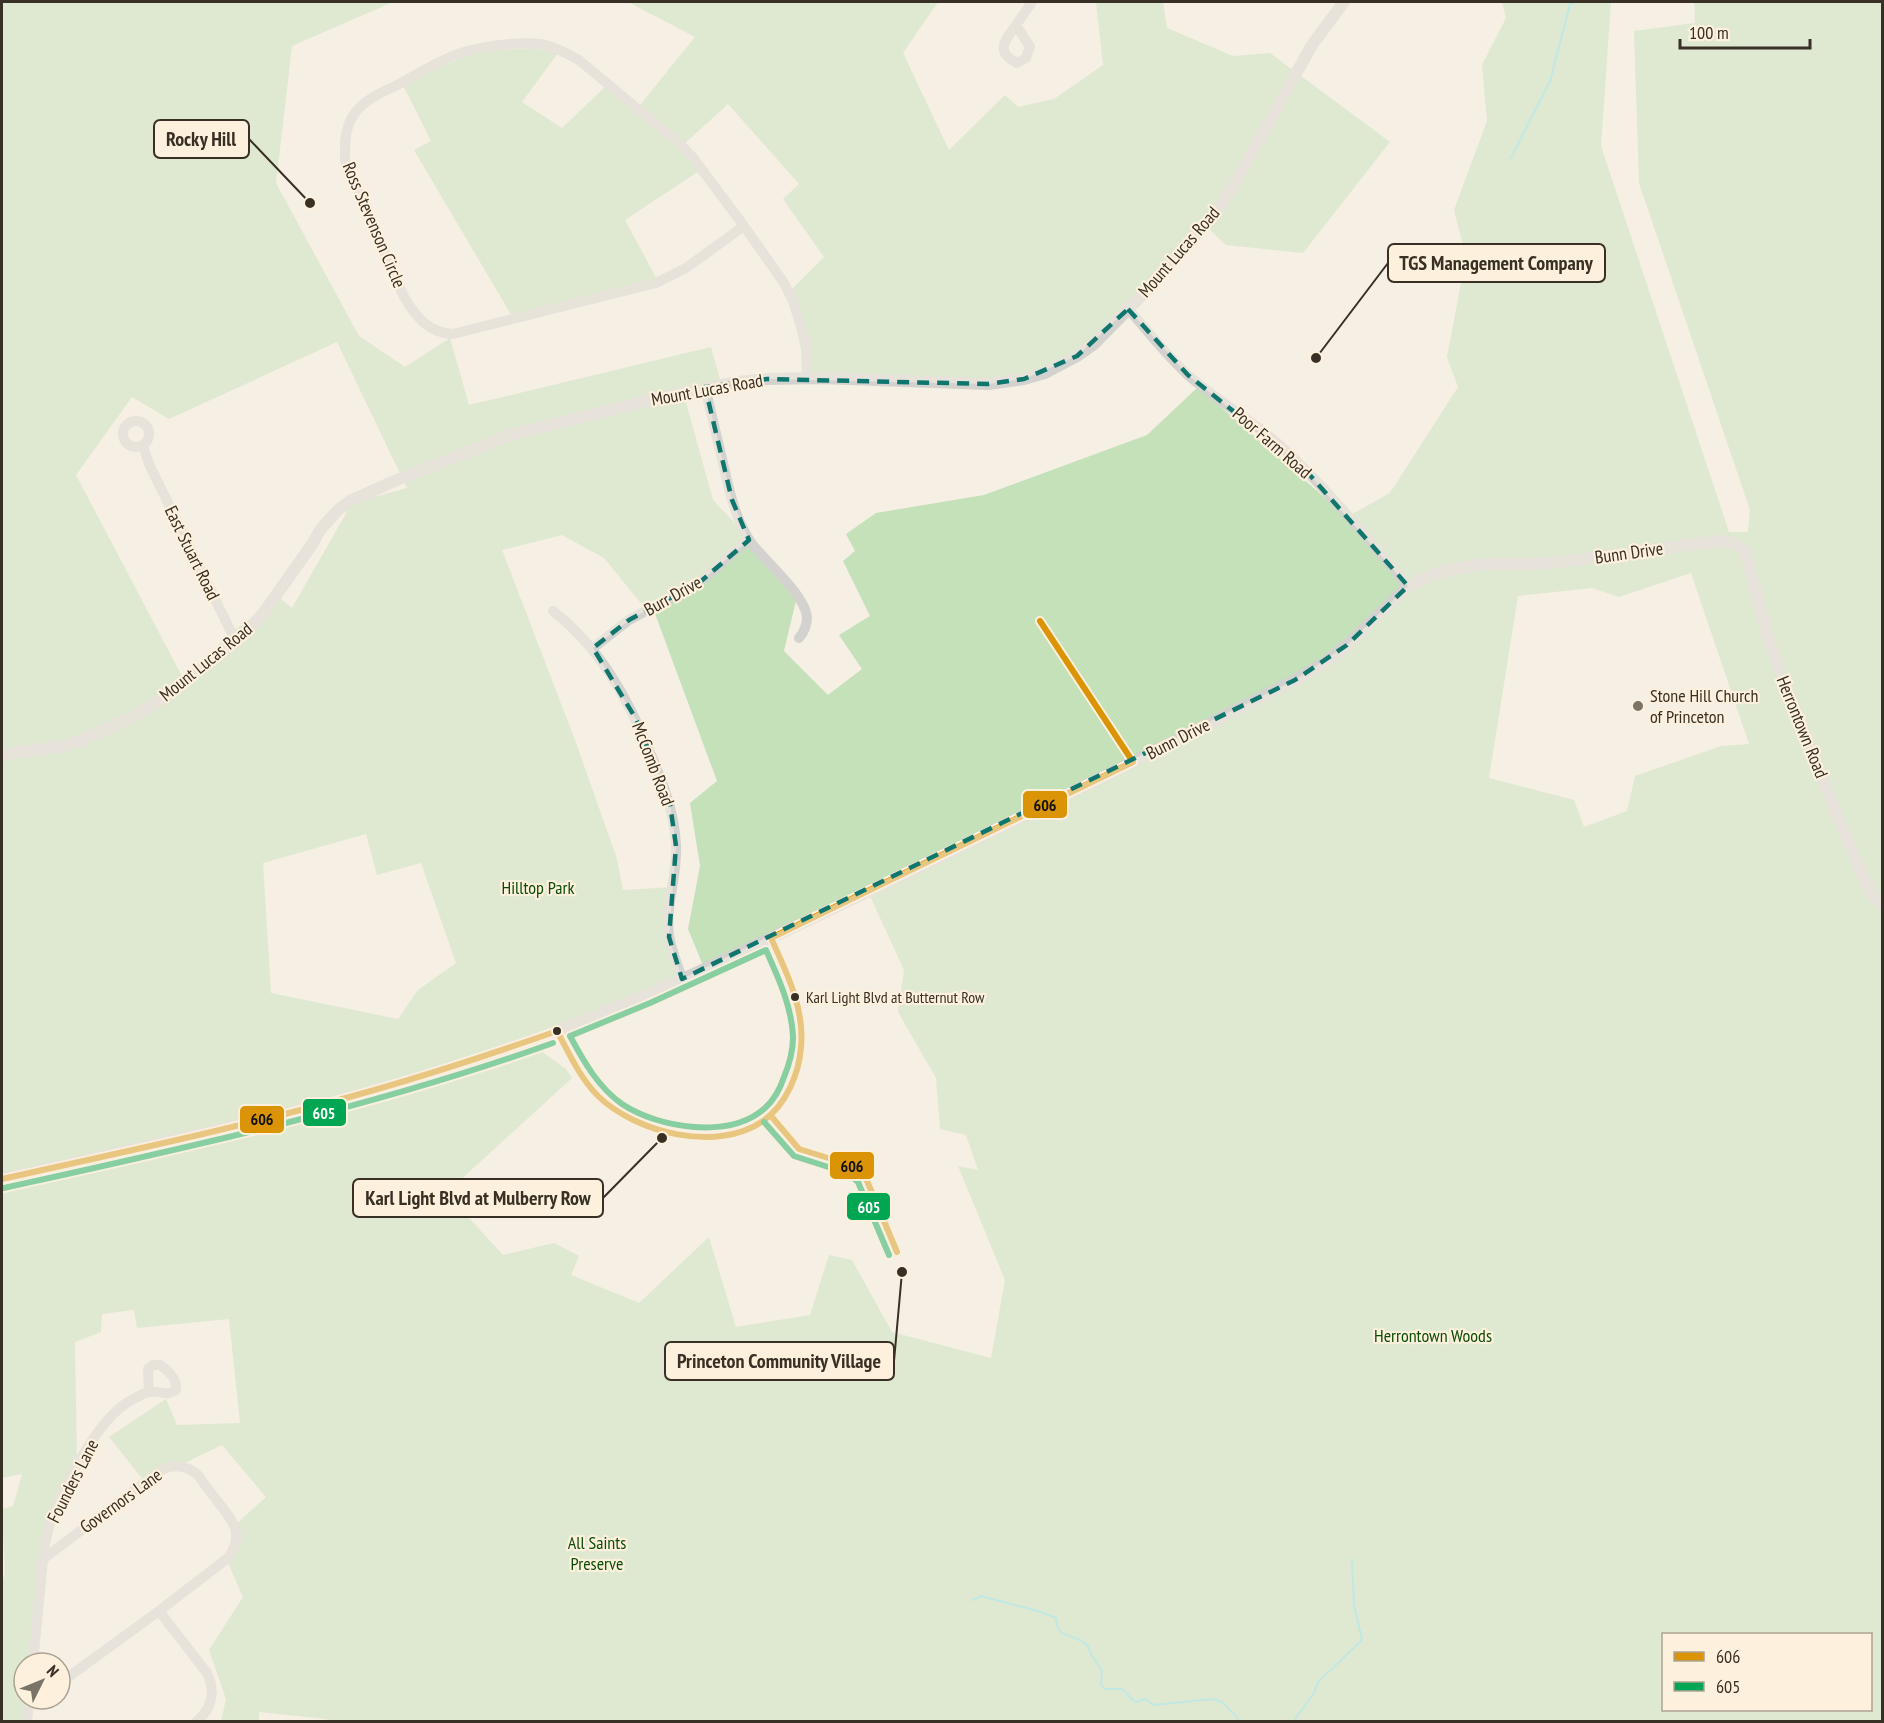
<svg xmlns="http://www.w3.org/2000/svg" width="1884" height="1723" viewBox="0 0 1884 1723" font-family="'PT Sans Narrow',sans-serif">
	<style>
		.green { fill: #c4e1b9; fill-rule: evenodd }
		.lines { fill: none; stroke-linecap: round; stroke-linejoin: round }
		.stream { stroke: #80e1e3; stroke-width: 2 }
		.minor { stroke: #d4d2ce; stroke-width: 10 }
		.tertiary { stroke: #d4d2ce; stroke-width: 12 }
		.bus-1-casing { stroke: #fdf0dd; stroke-width: 10 }
		.bus-2-casing { stroke: #fdf0dd; stroke-width: 10 }
		.bus-1 { stroke: #da9405; stroke-width: 6 }
		.bus-2 { stroke: #00a651; stroke-width: 6 }
		.marked { fill: none; stroke: #0f766e; stroke-width: 4.5; stroke-dasharray: 12 8; stroke-linejoin: round }
		.poi-dot { fill: #7a7367; stroke: #fdf0dd; stroke-width: 2 }
		.bus-dot { fill: #383024; stroke: #fdf0dd; stroke-width: 2 }
		.labels { text-anchor: middle; stroke-width: 4.5; stroke-linejoin: round; paint-order: stroke }
		.bus-label { font-size: 16px; fill: #383024; stroke: #fdf0dd; text-anchor: start }
		.street-label { font-size: 18px; fill: #383024; stroke: #fdf0dd }
		.poi-label { font-size: 18px; fill: #383024; stroke: #fdf0dd; text-anchor: start }
		.park-label { font-size: 18px; fill: #0a4e05; stroke: #fdf0dd }
		.leader { fill: none; stroke: #383024; stroke-width: 2 }
		.callout-dot { fill: #383024; stroke: #fdf0dd; stroke-width: 2 }
		.callout { fill: #fdf0dd; stroke: #383024; stroke-width: 2 }
		.callout-label { font-size: 20px; text-anchor: middle; font-weight: bold; fill: #383024 }
		.line-badge { stroke: #fdf0dd; stroke-width: 2 }
		.badge-label { font-size: 16px; text-anchor: middle; font-weight: bold; fill: #fff }
		.pale-badge-label { font-size: 16px; text-anchor: middle; font-weight: bold; fill: #111 }
	</style>
	<rect width="100%" height="100%" fill="#f6efe4"/>
	<path class="green" d="M2 2H393L292 46 276 183 359 336 405 367 450 338 469 405 711 347 723 390 685 399 713 500 750 539 797 596 784 651 828 695 862 669 839 635 870 616 843 561 855 551 846 534 876 513 984 495 1147 435 1198 387 1347 517 1390 493 1458 387 1447 357 1466 257 1454 210 1487 121 1482 65 1506 18 1502 2H1611L1601 146 1729 532H1748L1750 510 1639 183 1634 31 1695 23 1694 2H1882V1721L328 1722 326 1719 259 1712V1721H221L226 1699 209 1650 243 1597 227 1561 235 1525 266 1497 222 1445 145 1482 109 1437 166 1399 177 1425 240 1423 229 1319 137 1328 134 1310 102 1314 101 1332 75 1342 77 1465 51 1518 35 1663H24V1699L28 1721H2V1583L5 1573 2 1509 13 1506 22 1474 2 1478ZM337 342 407 488 352 503 292 608 280 598 230 633 184 680 76 475 132 397 169 419ZM562 535 604 558 640 602 653 608 717 781 690 803 700 866 688 929 707 975 869 894 904 970 898 1012 936 1078 940 1129 966 1135 978 1170 958 1166 1005 1280 991 1358 892 1332 852 1260 829 1255 810 1315 736 1327 709 1237 639 1303 571 1275 579 1256 554 1243 503 1255 446 1193 572 1078 566 1069 530 1043 682 979 668 922 673 887 623 890 617 859 575 740 502 550ZM1691 573 1749 744 1721 746 1635 776 1627 811 1584 827 1574 800 1489 778 1518 596 1592 588 1619 597ZM366 834 377 875 421 863 456 963 418 990 398 1019 271 993 263 863ZM1664 1634H1870V1710H1664Z
		M628 2H938L903 53 949 150 1005 95 1018 107 1054 99 1103 65 1096 2H1163L1167 28 1233 56 1270 53 1390 142 1303 253 1226 245 1204 224 1075 356 1018 380 808 383 789 292 824 257 783 199 799 184 728 104 683 145 702 169 625 220 660 285 516 323 414 150 431 141 402 83 478 51 533 48 558 53 522 102 562 128 606 86 636 110 695 37Z"/>
	<g class="lines">
		<path class="stream" d="M1511 158 1550 81 1570 4 1576 2
			M973 1600 981 1596 1041 1612 1056 1618C1057 1642 1075 1632 1087 1645 1090 1649 1090 1654 1093 1658 1096 1662 1099 1666 1102 1670L1101 1685 1105 1689H1122L1135 1702 1145 1699 1154 1705 1212 1699 1222 1702 1238 1718 1237 1722
			M1293 1722 1314 1693 1318 1682 1362 1640 1354 1605 1352 1559"/>
		<path class="minor" d="M1016 25 1030 47 1026 58 1017 63C994 51 1005 41 1016 25Z
			M1016 25 1032 2
			M744 226 686 268 656 283 453 334C429 333 416 317 404 297L345 161C345 146 344 130 353 116 363 99 384 92 401 83 417 74 434 64 450 57 473 47 517 41 541 44 555 47 567 53 579 60L680 144 694 159 744 226 784 283 793 301 806 343 807 378
			M1128 309C1148 331 1167 356 1189 376 1219 402 1254 421 1283 448 1329 491 1368 539 1408 586
			M705 387C711 413 717 438 723 463 729 490 735 518 750 541 764 561 805 594 807 617 807 626 804 632 799 638
			M123 434a13 13 0 1 1 26 0a13 13 0 1 1-26 0Z
			M143 446 149 464 236 642
			M553 611C599 647 626 695 648 748 662 780 674 810 676 844 678 875 665 905 669 935 671 950 678 965 682 979
			M593 648 629 620 700 582 749 539
			M43 1559C44 1548 46 1537 49 1527 60 1491 96 1422 128 1402 134 1399 143 1393 149 1392 159 1390 166 1397 176 1390 178 1380 168 1370 160 1365H153L148 1369 149 1391
			M159 1611 207 1673C216 1692 212 1709 196 1722
			M33 1663 43 1559 163 1469C177 1464 187 1466 198 1475 204 1484 211 1493 218 1502 233 1521 245 1535 228 1558L159 1611 60 1683
			M27 1722 29 1699"/>
		<path class="tertiary" d="M2 755 63 746 82 740 130 718 155 704 236 642 250 628 265 611 313 543 320 530 339 509 350 501 392 482 513 434 671 395 738 382 767 379 821 378 988 384 1024 379 1045 373 1077 356 1094 344 1146 291 1218 209 1234 185 1312 45 1344 2
			M2 1179C176 1139 354 1104 523 1044 642 1001 755 946 869 891 1012 822 1154 752 1295 680L1324 663 1347 645 1408 586 1440 572 1483 564H1529L1561 562 1718 541 1732 542 1745 551 1766 630 1779 670 1831 800 1862 875 1874 896 1882 905"/>
		<g class="bus-1-casing">
			<path id="bus-1" d="M771 1116 799 1149 851 1165 865 1176 897 1252
				M2 1179C119 1153 237 1128 353 1096 422 1077 489 1055 557 1031 569 1053 580 1078 598 1096 636 1133 717 1153 763 1121 786 1105 799 1074 801 1047 805 1009 786 971 771 938L1133 762 1040 621"/>
		</g>
		<g class="bus-2-casing">
			<path id="bus-2" d="M766 950C778 977 792 1007 793 1037 793 1051 789 1065 784 1077 780 1089 774 1100 765 1108 730 1140 658 1128 622 1104 598 1087 584 1062 570 1036L650 1003Z
				M764 1122 794 1156 847 1173 858 1182 889 1255
				M4 1188C189 1147 375 1107 553 1043"/>
		</g>
		<use href="#bus-1" class="bus-1"/>
		<use href="#bus-2" class="bus-2"/>
	</g>
	<path d="M0 0H1884V1723H0ZM1128 309 1188 375 1301 465 1408 586 1347 645 1295 680 682 979 669 937 676 846 670 804 636 719 593 648 629 620 700 582 749 540 732 500 705 387 767 379 988 384 1024 379 1077 356Z" fill="#f6efe4" fill-opacity=".55" fill-rule="evenodd"/>
	<path class="marked" d="M1128 309 1188 375 1301 465 1408 586 1347 645 1295 680 682 979 669 937 676 846 670 804 636 719 593 648 629 620 700 582 749 540 732 500 705 387 767 379 988 384 1024 379 1077 356Z"/>
	<circle class="poi-dot" cx="1638" cy="706" r="6"/>
	<g class="bus-dot">
		<circle cx="795" cy="997" r="5"/>
		<circle cx="557" cy="1031" r="5"/>
	</g>
	<g class="labels">
		<g class="bus-label">
			<text x="806" y="1003">Karl Light Blvd at Butternut Row</text>
		</g>
		<g class="street-label">
			<text transform="translate(374 225) rotate(67)" y="6">Ross Stevenson Circle</text>
			<text transform="translate(1179 252) rotate(-49)" y="6">Mount Lucas Road</text>
			<text transform="translate(707 390) rotate(-10)" y="6">Mount Lucas Road</text>
			<text transform="translate(1272 443) rotate(41)" y="6">Poor Farm Road</text>
			<text transform="translate(192 553) rotate(64)" y="6">East Stuart Road</text>
			<text transform="translate(1629 553) rotate(-8)" y="6">Bunn Drive</text>
			<text transform="translate(673 596) rotate(-29)" y="6">Burr Drive</text>
			<text transform="translate(206 662) rotate(-39)" y="6">Mount Lucas Road</text>
			<text transform="translate(1802 727) rotate(68)" y="6">Herrontown Road</text>
			<text transform="translate(1178 739) rotate(-27)" y="6">Bunn Drive</text>
			<text transform="translate(653 764) rotate(69)" y="6">McComb Road</text>
			<text transform="translate(73 1481) rotate(-63)" y="6">Founders Lane</text>
			<text transform="translate(121 1501) rotate(-36)" y="6">Governors Lane</text>
		</g>
		<g class="poi-label">
			<text x="1650" y="702">Stone Hill Church<tspan x="1650" dy="21">of Princeton</tspan></text>
		</g>
		<g class="park-label">
			<text x="538" y="894">Hilltop Park</text>
			<text x="1433" y="1342">Herrontown Woods</text>
			<text x="597" y="1549">All Saints<tspan x="597" dy="21">Preserve</tspan></text>
		</g>
	</g>
	<path class="leader" d="M310 203L249 139M1316 358L1388 263M662 1138L603 1198M902 1272L894 1361"/>
	<g class="callout-dot">
		<circle cx="310" cy="203" r="6"/>
		<circle cx="1316" cy="358" r="6"/>
		<circle cx="662" cy="1138" r="6"/>
		<circle cx="902" cy="1272" r="6"/>
	</g>
	<g class="callout">
		<rect x="154" y="120" width="95" height="38" rx="6"/>
		<rect x="1388" y="244" width="217" height="38" rx="6"/>
		<rect x="353" y="1179" width="250" height="38" rx="6"/>
		<rect x="665" y="1342" width="229" height="38" rx="6"/>
	</g>
	<g class="callout-label">
		<text x="201" y="146">Rocky Hill</text>
		<text x="1496" y="270">TGS Management Company</text>
		<text x="478" y="1205">Karl Light Blvd at Mulberry Row</text>
		<text x="779" y="1368">Princeton Community Village</text>
	</g>
	<g class="line-badge">
		<rect x="1022" y="790" width="46" height="29" rx="6" fill="#da9405"/>
		<rect x="302" y="1098" width="45" height="29" rx="6" fill="#00a651"/>
		<rect x="239" y="1105" width="46" height="29" rx="6" fill="#da9405"/>
		<rect x="829" y="1151" width="46" height="29" rx="6" fill="#da9405"/>
		<rect x="846" y="1192" width="45" height="29" rx="6" fill="#00a651"/>
	</g>
	<g class="badge-label">
		<text x="324" y="1119">605</text>
		<text x="869" y="1213">605</text>
	</g>
	<g class="pale-badge-label">
		<text x="1045" y="811">606</text>
		<text x="262" y="1125">606</text>
		<text x="852" y="1172">606</text>
	</g>
	<rect width="1884" height="1723" fill="none" stroke="#383024" stroke-width="6"/>
	<rect x="1662" y="1633" width="210" height="78" fill="#fdf0dd" stroke="#aea393" stroke-width="1.5"/>
	<rect x="1674" y="1652" width="30" height="9" fill="#da9405" stroke="#aea393" stroke-width="1.5"/>
	<text x="1716" y="1663" font-size="18" fill="#383024">606</text>
	<rect x="1674" y="1682" width="30" height="9" fill="#00a651" stroke="#aea393" stroke-width="1.5"/>
	<text x="1716" y="1693" font-size="18" fill="#383024">605</text>
	<g transform="translate(42 1681) rotate(47)"><circle r="28" fill="#fdf0dd" stroke="#aea393" stroke-width="1.5"/>
	<path d="M0-4.5L10 22L0 15L-10 22Z" fill="#7a7367"/>
	<text y="-9" font-size="16" font-weight="bold" text-anchor="middle" fill="#383024">N</text>
	</g>
	<path d="M1680 39v9h130v-9" fill="none" stroke="#383024" stroke-width="3"/>
	<text x="1689" y="39" font-size="18" fill="#383024" stroke="#fdf0dd" stroke-width="4.5" paint-order="stroke">100 m</text>
</svg>
